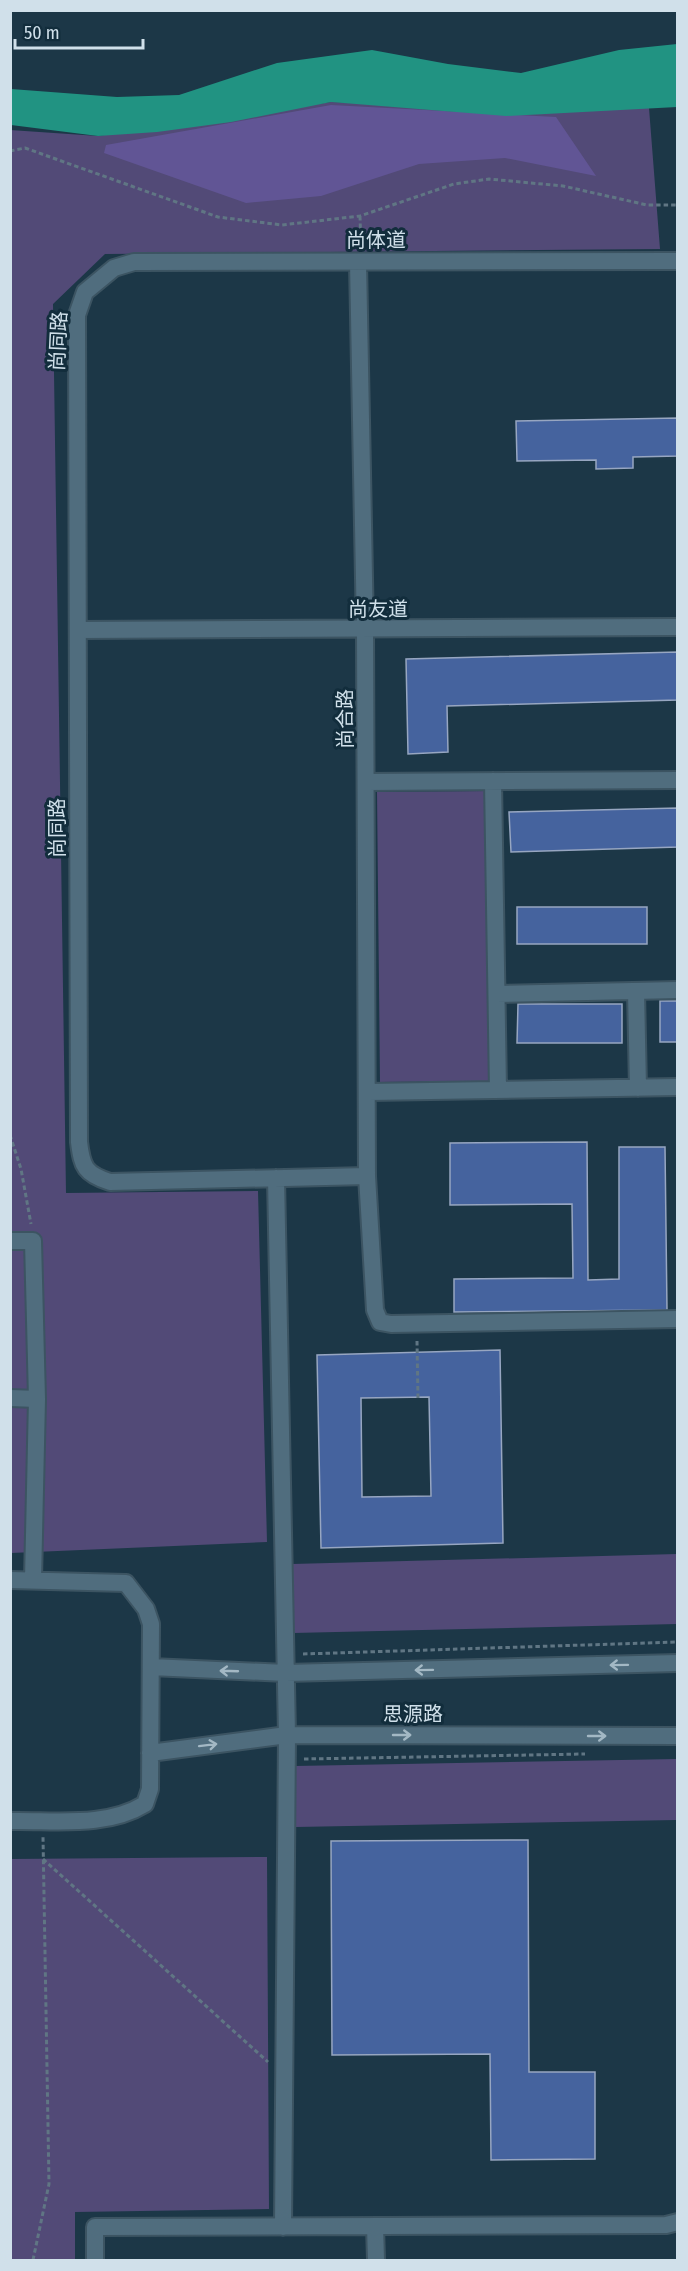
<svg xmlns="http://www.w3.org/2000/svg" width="688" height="2271" viewBox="0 0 688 2271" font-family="'Fira Sans Condensed','Noto Sans SC',sans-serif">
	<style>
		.green { fill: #524a77 }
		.forest { fill: #615595 }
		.water { fill: #219382 }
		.building { fill: #45639e; stroke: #97a6c1; stroke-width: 1.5; fill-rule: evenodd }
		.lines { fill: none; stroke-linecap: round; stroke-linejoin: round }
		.minor-casing { stroke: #3c5462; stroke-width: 20 }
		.path { stroke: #607684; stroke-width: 3; stroke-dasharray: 4.5 3; stroke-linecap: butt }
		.minor { stroke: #506d7e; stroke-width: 16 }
		.oneway { stroke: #a3b8c4 }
		.labels { text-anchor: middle; stroke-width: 6; stroke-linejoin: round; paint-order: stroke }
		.street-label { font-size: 20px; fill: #d0e0ea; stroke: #122d3c }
	</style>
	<rect width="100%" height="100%" fill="#1c3747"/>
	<path class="green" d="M331 102 649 108 660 249 105 254 53 304 66 1193 258 1191 267 1542 11 1553 10 130 98 136Z
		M487 791 490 1081 380 1082 377 792Z
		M677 1554V1624L293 1633 292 1564Z
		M677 1759V1820L296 1827 295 1766Z
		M267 1857 269 2209 75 2212V2260H11V1859Z"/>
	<path class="forest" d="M331 105 556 117 596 176 505 158 419 164 321 196 246 203 104 153 106 145Z"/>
	<path class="water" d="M677 44V107L506 116 331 102 231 122 157 132 98 136 11 125V89L117 97 179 95 277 63 372 50 448 64 521 73 619 50Z"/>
	<path class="building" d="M678 418V456L633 457V468L596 469V460L517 461 516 421Z
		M678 652V700L447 706 448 752 408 754 406 659Z
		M678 808V847L511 852 509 812Z
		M517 907H647V944H517Z
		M660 1001H678V1042H660Z
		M518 1004H622V1043H517Z
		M587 1142 588 1280 619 1279V1147H665L667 1310 454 1312V1279L573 1278 572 1204 450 1205V1143Z
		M500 1350 503 1543 321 1548 317 1355ZM429 1397 431 1496 362 1497 361 1398Z
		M528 1840 529 2072H595V2159L491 2160 490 2054 332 2055 331 1841Z"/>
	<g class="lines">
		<g class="minor-casing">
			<path id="minor" d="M358 262 365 630 367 1176 375 1310 380 1322 391 1324 678 1319
				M78 630 678 627
				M493 781 498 1090
				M366 782 678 780
				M636 991 638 1088
				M497 994 678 990
				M369 1092 678 1087
				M367 1176 110 1182C85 1174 82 1167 79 1142L77 315 85 292 114 268 134 262 678 261
				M276 1178 287 1735 283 2227
				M10 1241H33L37 1399 33 1580
				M10 1398 37 1399
				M10 1580 126 1583 146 1609 151 1624 150 1789 145 1804C106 1828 55 1820 10 1821
				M151 1667 286 1673 678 1663
				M150 1753 287 1735 678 1736
				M375 2226 376 2260
				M95 2260V2227L666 2225 678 2222"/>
		</g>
		<path class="path" d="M10 151 25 148 218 217 282 225 360 216 454 184 489 179 563 186 647 205H678
			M360 216 361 247
			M10 1135 21 1169 31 1224
			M417 1341 418 1400
			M303 1654 678 1642
			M304 1759 585 1754
			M43 1859 268 2062
			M33 2260 49 2184 43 1837"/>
		<use href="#minor" class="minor"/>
	</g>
	<defs><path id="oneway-shaft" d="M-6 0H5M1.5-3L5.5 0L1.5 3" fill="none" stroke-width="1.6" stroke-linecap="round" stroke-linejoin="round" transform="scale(1.5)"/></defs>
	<g class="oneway">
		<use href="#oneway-shaft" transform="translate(619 1665) rotate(179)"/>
		<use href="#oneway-shaft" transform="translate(424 1670) rotate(179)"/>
		<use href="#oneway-shaft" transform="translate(229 1671) rotate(-178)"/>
		<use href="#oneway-shaft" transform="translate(402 1735)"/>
		<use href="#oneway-shaft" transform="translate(597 1736)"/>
		<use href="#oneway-shaft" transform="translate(208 1745) rotate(-7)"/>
	</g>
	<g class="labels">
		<g class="street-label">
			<text x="376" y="247">尚体道</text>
			<text transform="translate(58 341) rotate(-87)" y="7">尚同路</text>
			<text x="378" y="616">尚友道</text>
			<text transform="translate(345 719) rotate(-90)" y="7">尚合路</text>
			<text transform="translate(57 828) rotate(-90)" y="7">尚同路</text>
			<text x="413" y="1721">思源路</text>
		</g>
	</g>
	<rect width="688" height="2271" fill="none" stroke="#d0e0ea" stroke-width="24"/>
	<path d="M15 39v9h128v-9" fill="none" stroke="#d0e0ea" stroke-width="3"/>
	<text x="24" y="39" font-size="18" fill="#d0e0ea" stroke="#122d3c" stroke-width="4.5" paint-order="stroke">50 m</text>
</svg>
